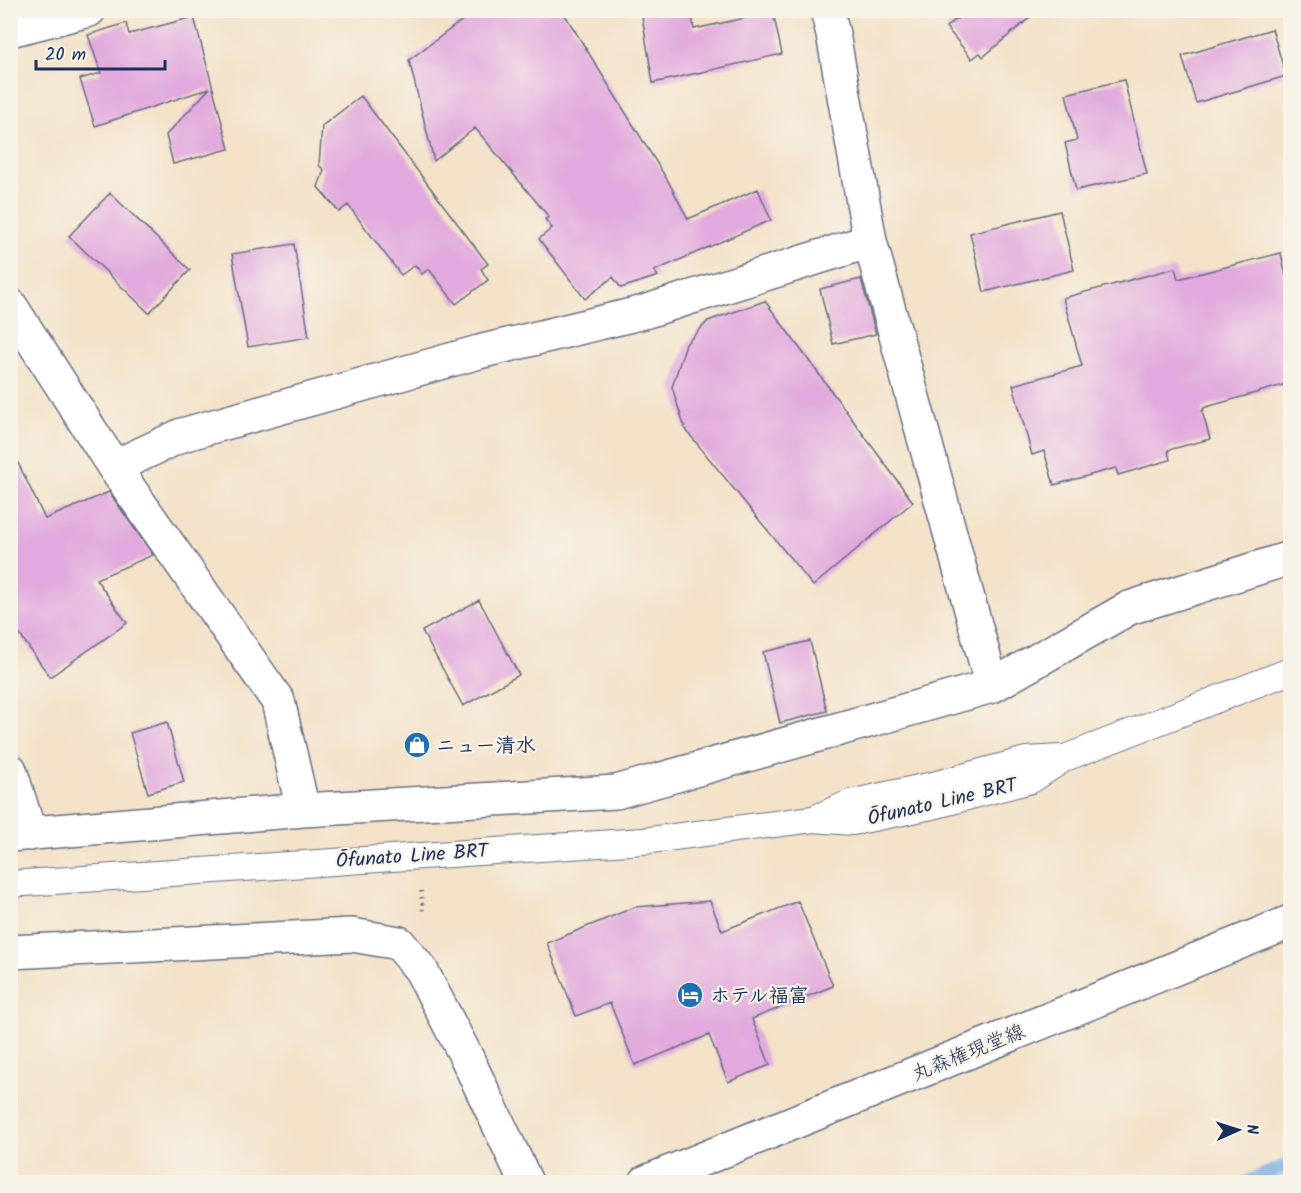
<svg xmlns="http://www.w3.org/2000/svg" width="1301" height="1193" viewBox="0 0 1301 1193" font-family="Kalam,'Klee One',sans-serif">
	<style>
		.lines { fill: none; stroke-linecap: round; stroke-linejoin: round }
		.stream { stroke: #70a8df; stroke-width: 14 }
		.building { fill: #e1a9dd }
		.service-casing { stroke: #676d83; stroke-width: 28 }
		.minor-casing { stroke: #676d83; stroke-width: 36 }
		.tertiary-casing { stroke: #676d83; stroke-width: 36 }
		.secondary-casing { stroke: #676d83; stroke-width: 36 }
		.path { stroke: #676d83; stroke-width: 4; stroke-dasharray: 1.5 4.5; stroke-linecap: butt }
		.service { stroke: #fff; stroke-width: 26 }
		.minor { stroke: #fff; stroke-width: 33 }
		.tertiary { stroke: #fff; stroke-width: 33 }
		.secondary { stroke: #fff; stroke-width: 33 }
		.labels { text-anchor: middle; stroke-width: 4.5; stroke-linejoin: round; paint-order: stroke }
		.poi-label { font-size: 20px; font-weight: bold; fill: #1b2f5e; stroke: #f7f3e8; text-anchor: start }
		.street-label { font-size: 20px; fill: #1b2f5e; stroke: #f7f3e8 }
	</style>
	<rect width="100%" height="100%" fill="#f7f3e8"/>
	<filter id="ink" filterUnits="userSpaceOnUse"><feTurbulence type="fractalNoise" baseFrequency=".0167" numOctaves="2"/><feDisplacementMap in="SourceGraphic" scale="12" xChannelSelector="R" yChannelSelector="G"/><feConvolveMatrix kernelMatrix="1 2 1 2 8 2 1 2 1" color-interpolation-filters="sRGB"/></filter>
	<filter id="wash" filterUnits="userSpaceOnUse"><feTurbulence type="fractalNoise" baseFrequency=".008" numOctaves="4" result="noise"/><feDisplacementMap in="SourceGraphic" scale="24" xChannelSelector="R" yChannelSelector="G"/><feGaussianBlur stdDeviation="1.35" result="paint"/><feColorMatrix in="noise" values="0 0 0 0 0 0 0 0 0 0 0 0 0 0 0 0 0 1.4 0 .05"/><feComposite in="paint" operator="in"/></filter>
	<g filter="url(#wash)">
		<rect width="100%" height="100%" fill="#f3e1c8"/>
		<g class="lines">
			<path class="stream" d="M1248 1182 1290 1164"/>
		</g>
		<g id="blocks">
			<path class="building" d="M476 10H562L668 181 688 219 758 189 771 220 654 271 658 276 621 288 613 277 585 299 539 239 552 228 545 219 549 217 475 128 434 161 409 60Z
				M641 10H691L694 29 773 12 782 54 653 83Z
				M969 10H1039L983 57 980 53 972 59 946 27Z
				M194 17 229 149 173 164 166 135 210 88 95 126 80 79 101 73 88 35 126 23 129 34Z
				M1272 29 1286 76 1196 103 1182 56Z
				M1124 80 1147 174 1076 190 1065 143 1077 140 1066 94Z
				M361 96 488 264 481 269 488 280 456 304 429 269 422 274 415 265 401 275 348 205 339 212 318 187 324 170 319 165 322 126Z
				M110 193 190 270 149 313 69 236Z
				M1060 211 1074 270 984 292 970 233Z
				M294 244 309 337 248 347 232 254Z
				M1281 253 1286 276 1290 275V383L1203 408 1204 410 1202 411 1210 439 1168 450 1170 460 1118 475 1116 468 1054 485 1044 451 1032 455 1013 385 1082 366 1063 298 1175 268 1178 279Z
				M861 279 876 334 833 344 820 289Z
				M765 301 913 502 813 586 685 429 672 387 686 344 708 321Z
				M10 446 45 519 109 492 153 555 96 579 127 623 50 677 10 621Z
				M479 600 519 675 463 706 422 631Z
				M810 641 827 711 780 723 763 652Z
				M167 722 184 782 148 793 130 733Z
				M710 901 722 931 798 901 833 986 752 1019 770 1065 728 1082 709 1035 635 1065 610 1003 576 1016 547 943 635 907Z"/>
		</g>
	</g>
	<g filter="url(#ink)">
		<use href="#blocks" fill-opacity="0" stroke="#676d83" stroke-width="1.5"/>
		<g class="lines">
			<g class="service-casing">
				<path id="service" d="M816 818 850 803 933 785 1026 760 1062 758
					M10 884 643 841 813 819 853 822 937 805 1031 780 1065 758 1290 671"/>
			</g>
			<g class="minor-casing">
				<path id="minor" d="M827 10 833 34 870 241 992 686
					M10 30 89 10
					M10 305 114 467 278 701 303 810
					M114 467 182 435 479 352 644 312 870 241
					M10 770 30 834
					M10 835 303 810 616 792 992 686 1129 608 1290 558"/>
			</g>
			<g class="tertiary-casing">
				<path id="tertiary" d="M10 952 352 935 399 943 421 970 466 1056 526 1182"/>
			</g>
			<g class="secondary-casing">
				<path id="secondary" d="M646 1182 1290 922"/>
			</g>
			<path class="path" d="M421 891 423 913"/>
			<use href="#service" class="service"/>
			<use href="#minor" class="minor"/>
			<use href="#tertiary" class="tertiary"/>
			<use href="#secondary" class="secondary"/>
		</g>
	</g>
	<defs>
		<g id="shop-disc" transform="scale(1.35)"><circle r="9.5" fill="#1f6fb2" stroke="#f7f3e8"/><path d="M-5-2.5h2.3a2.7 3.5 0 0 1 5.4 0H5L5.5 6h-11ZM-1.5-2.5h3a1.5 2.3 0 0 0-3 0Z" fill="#fff"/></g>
		<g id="hotel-disc" transform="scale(1.35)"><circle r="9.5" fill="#1f6fb2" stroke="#f7f3e8"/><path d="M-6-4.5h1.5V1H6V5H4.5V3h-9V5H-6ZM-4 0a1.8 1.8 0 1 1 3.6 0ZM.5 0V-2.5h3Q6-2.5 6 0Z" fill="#fff"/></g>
	</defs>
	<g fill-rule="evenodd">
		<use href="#shop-disc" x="417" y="745"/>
		<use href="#hotel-disc" x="690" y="995"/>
	</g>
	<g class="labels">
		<g class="poi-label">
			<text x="436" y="752">ニュー清水</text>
			<text x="710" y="1002">ホテル福富</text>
		</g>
		<g class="street-label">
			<text transform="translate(942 801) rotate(-13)" y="7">Ōfunato Line BRT</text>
			<text transform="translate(412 855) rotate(-4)" y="7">Ōfunato Line BRT</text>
			<text transform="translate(968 1052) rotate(-22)" y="7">丸森権現堂線</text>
		</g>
	</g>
	<rect width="1301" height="1193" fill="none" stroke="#f7f3e8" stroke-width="36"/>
	<g transform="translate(1238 1130) rotate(87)" stroke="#f7f3e8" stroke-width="4.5" paint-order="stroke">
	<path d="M0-4.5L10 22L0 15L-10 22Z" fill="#1b2f5e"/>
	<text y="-9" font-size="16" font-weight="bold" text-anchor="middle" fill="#1b2f5e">N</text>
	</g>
	<path d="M36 60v9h129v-9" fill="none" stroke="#1b2f5e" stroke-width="3"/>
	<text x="45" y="60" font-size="18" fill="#1b2f5e" stroke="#f7f3e8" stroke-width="4.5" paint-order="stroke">20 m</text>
</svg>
